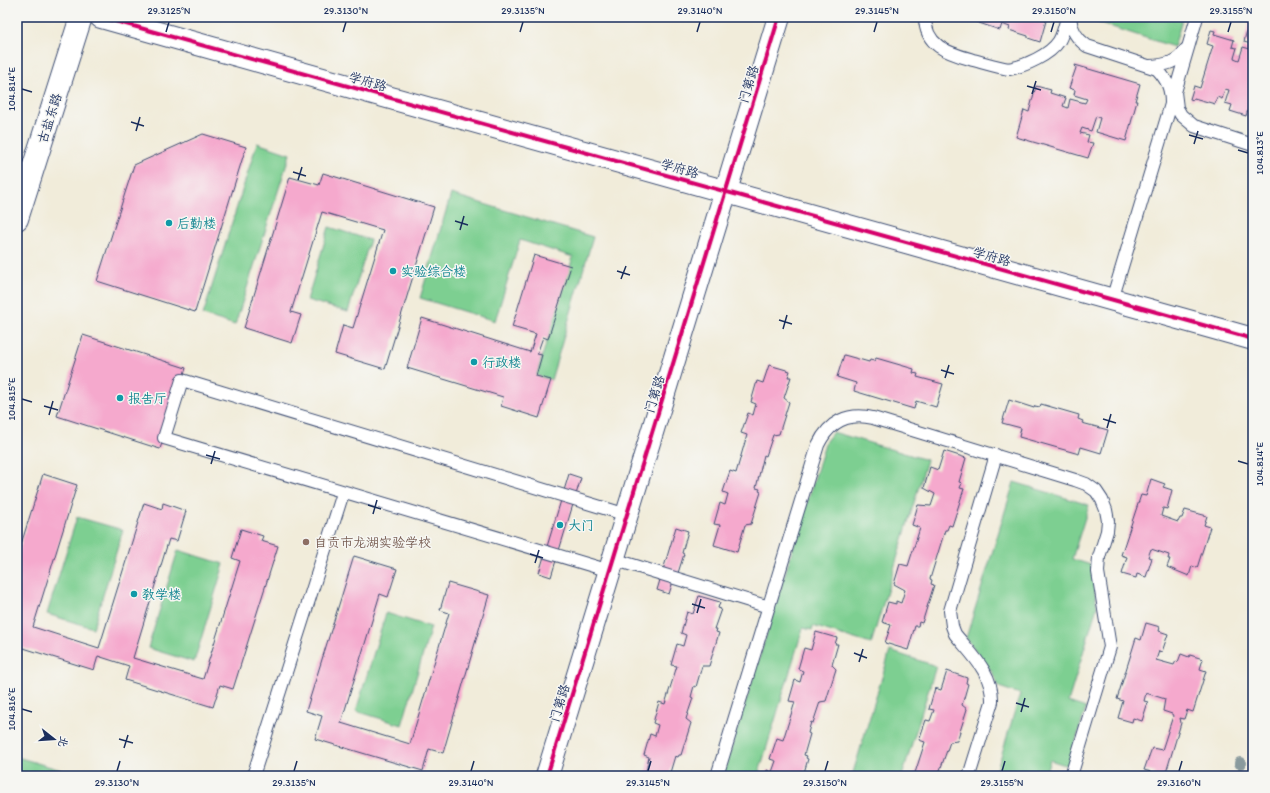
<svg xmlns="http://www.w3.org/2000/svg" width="1270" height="793" viewBox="0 0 1270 793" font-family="Itim,'LXGW WenKai TC',sans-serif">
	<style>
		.green { fill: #7dcf91; stroke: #4c7f78 }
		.building { fill: #f5a9cd }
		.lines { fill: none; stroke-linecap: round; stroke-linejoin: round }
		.lane-casing { stroke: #3b4b71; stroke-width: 14 }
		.street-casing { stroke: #3b4b71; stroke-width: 24 }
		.lane { stroke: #fff; stroke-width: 12 }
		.street { stroke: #fff; stroke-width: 22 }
		.cycleway-casing { stroke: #f6f6f2; stroke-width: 6 }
		.cycleway { stroke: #d6006c; stroke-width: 4 }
		.tree { fill: #899a9d }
		.ticks { fill: none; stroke: #1b2f5e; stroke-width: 1.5 }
		.culture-dot { fill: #0f9aa8; stroke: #f6f6f2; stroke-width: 1.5 }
		.education-dot { fill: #8d6e63; stroke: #f6f6f2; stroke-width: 1.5 }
		.labels { text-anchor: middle; stroke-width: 3; stroke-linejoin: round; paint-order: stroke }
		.street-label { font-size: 13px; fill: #1b2f5e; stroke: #f6f6f2 }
		.culture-label { font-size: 13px; fill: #0d838f; stroke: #f6f6f2; text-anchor: start }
		.education-label { font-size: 13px; fill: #785e54; stroke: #f6f6f2; text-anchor: start }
		.neatline { fill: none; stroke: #1b2f5e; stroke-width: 1.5 }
		.ticks-label { font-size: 10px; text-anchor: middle; fill: #1b2f5e }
	</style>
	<rect width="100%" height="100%" fill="#f6f6f2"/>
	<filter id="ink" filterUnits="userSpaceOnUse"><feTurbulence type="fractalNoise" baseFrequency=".025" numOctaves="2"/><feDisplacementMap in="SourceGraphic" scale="8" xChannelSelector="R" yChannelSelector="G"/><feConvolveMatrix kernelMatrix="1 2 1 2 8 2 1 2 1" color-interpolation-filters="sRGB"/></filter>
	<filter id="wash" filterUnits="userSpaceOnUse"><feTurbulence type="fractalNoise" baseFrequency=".012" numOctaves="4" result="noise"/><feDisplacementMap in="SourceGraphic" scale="16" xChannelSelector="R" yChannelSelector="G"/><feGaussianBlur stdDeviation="0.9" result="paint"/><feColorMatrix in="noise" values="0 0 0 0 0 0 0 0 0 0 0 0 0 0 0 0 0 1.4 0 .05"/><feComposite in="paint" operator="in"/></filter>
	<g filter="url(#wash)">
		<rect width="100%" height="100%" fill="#f1ecda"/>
		<path class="green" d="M1081 17H1183L1174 47Z
			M257 143 290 154 235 325 203 315Z
			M451 194 593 237 551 380 536 376 573 257 520 240 495 321 420 298Z
			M329 227 370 240 348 312 307 300Z
			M833 432 927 460 871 644 813 626 812 630 803 628 758 776H723L826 441Z
			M1014 482 1089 505 1072 559 1091 565 1097 607 1068 702 1086 708 1068 766 1050 760 1045 776H995L1020 694 999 687 992 672 966 638Z
			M77 517 123 530 93 628 47 614Z
			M178 550 224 564 194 662 148 648Z
			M386 613 431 627 402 725 356 711Z
			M890 651 936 666 902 776H852Z
			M17 757 81 776H17Z"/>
		<g id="blocks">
			<path class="building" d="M977 17H1042V19L1046 21 1040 42 1028 38V36L1009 30 1010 27 1002 24 1000 30 976 22Z
				M1250 17H1253V81L1249 80 1248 85 1253 86V93L1250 104H1252L1251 107 1249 106 1246 116 1230 111 1232 105 1225 103 1229 90 1225 89 1222 99 1217 97 1215 104 1194 98 1193 100 1190 99 1194 86 1200 88 1213 46 1207 44 1211 30 1215 31 1214 34 1234 40 1232 47 1237 48 1234 58 1239 60 1243 47 1250 49 1251 44 1244 42Z
				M1075 65 1140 84 1135 101H1137L1126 141 1096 132 1100 118 1096 116 1091 131 1082 128 1080 133 1089 135 1087 142 1093 143 1088 158 1016 137 1024 110 1029 112 1036 86 1051 90 1050 93 1066 98 1063 106 1068 108 1070 99 1085 103 1087 99 1074 95 1075 90 1069 88 1076 68Z
				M203 134 246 147 195 312 97 281 134 165Z
				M323 173 434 207 385 369 335 354 343 325 353 328 383 230 322 212 291 312 301 315 292 343 244 328 290 177 319 185Z
				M534 255 571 266 548 339 543 337 537 354 542 355 536 376 551 380 539 418 501 406 503 397 407 368 422 318 530 352 536 334 512 327Z
				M83 335 186 368 160 449 57 416Z
				M844 355 869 362 870 360 874 361 876 358 914 369 913 373 918 374 917 377 943 384 936 407 916 401 914 409 854 391 856 383 837 377Z
				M769 365 790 371 788 377H791L784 398 789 402 779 434 773 435 766 456 764 455 756 488 760 489 759 491 761 492 751 524 745 525 737 552 714 545 720 525 714 524 720 503 725 505 728 494 723 492 730 471 736 473 747 435 741 433 748 413 753 415 756 404 751 402 757 381 763 383Z
				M1009 400 1034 408 1035 406 1040 407 1041 404 1079 415 1078 419 1083 421 1082 423 1108 430 1101 453 1081 447 1079 454 1019 437 1021 428 1002 423Z
				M944 451 966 458 959 482 962 483 960 488 964 489 952 526 949 525 947 530H945L930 579 932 580 931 584 934 585 922 623 919 622 918 626H915L908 650 885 643 891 625 882 622 888 602 896 604V601L901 603 905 590 894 584 900 564 908 566 920 528 912 525 918 505 931 506 935 494 924 488 930 467 938 470Z
				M43 474 77 485 33 627 99 648 144 503 162 509 163 503 186 511 177 541 169 539 133 658 203 679 240 561 232 558 241 529 263 536 261 541 278 546 233 689 220 685 213 707 125 680 129 666 98 656 94 670 17 646 21 633 17 632V557Z
				M569 474 581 478 551 577 539 573Z
				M1151 479 1165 484 1163 487 1172 490 1167 509 1163 508 1161 516 1178 522 1180 518H1182L1185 510 1207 516 1204 525 1210 527 1197 568 1192 566 1189 576 1167 567 1170 559H1168L1169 555 1151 549 1148 557 1152 558 1146 577 1137 574 1136 578 1122 574 1127 557 1121 555 1141 495 1146 496Z
				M676 527 688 531 682 553 684 554 678 573 676 572 669 594 657 590Z
				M354 556 397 569 388 597 380 594 341 723 410 744 449 613 440 610 448 583 489 595 443 753 429 749 423 771 315 739 322 716 306 711Z
				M699 596 720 602 718 608 721 609 714 629H717L716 632 719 633 709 666H702L696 687 694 686 691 697 693 698 686 719 691 723 681 755H679L678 757 675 756 669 776H645L649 757 644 755 650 734 655 736 658 725 653 723 659 702 665 704 677 666 671 665 677 644 683 646 686 635 681 633 687 612 693 614Z
				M1146 623 1160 627 1159 631 1168 634 1162 652 1159 651 1156 660 1174 665 1176 661 1178 662 1181 654 1189 657 1190 655 1203 659 1200 669 1206 671 1193 712 1187 710 1184 719 1180 718 1181 723 1165 776H1154L1155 773 1144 770 1152 748 1162 750 1173 716 1172 714 1163 711 1165 699 1146 693 1144 701 1148 702 1142 721 1133 718 1132 722 1118 718 1123 701 1117 699 1136 638 1141 640Z
				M816 632 837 638 835 644H838L832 665 836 669 826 701 820 702 813 723 811 722 808 733 810 734 804 755 807 756 806 758 808 759 803 776H766L767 770 772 772 776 761 770 759 777 738 783 740 795 702 789 701 795 680 800 682 803 671 798 669 804 648 811 650Z
				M947 671 967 678 966 683 968 684 962 705 967 709 957 741 950 742 939 773 941 774 940 776H914L925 742 919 740 926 720 930 721 934 710 929 709 935 688 941 690Z"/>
		</g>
	</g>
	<g filter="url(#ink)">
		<use href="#blocks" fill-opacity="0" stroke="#3b4b71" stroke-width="1"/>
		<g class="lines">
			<g class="lane-casing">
				<path id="lane" d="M925 17C925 47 949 53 973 60 985 63 997 67 1009 69 1025 66 1050 55 1059 41 1063 34 1065 25 1067 17
					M1070 17C1071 30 1077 39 1087 46L1157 69C1168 81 1171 89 1171 104L1112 300
					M1197 17 1175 92 1177 108 1181 115 1194 126 1253 145
					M1150 66C1166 65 1177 63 1186 49
					M613 559 769 607
					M610 571 164 438 182 380 627 515
					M253 776 343 493
					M717 776 818 445C829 422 848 412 873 418L1075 480 1086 484 1096 491 1102 500 1106 510 1108 521 1107 531 1099 557 1098 572 1110 647 1071 776
					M969 776 992 702C993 673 972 655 955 634L952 626 950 611 996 455"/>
			</g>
			<g class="street-casing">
				<path id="street" d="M101 17 1253 339
					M17 219 81 17
					M547 776 779 17"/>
			</g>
			<use href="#lane" class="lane"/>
			<use href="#street" class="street"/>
			<g class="cycleway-casing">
				<path id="cycleway" d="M101 17 1253 339
					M547 776 779 17"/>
			</g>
			<use href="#cycleway" class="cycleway"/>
		</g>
		<circle class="tree" cx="1240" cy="763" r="6"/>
	</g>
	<path class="ticks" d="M166 32 169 22M343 32 346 22M520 32 523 22M697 32 700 22M874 32 877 22M1051 32 1054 22M1228 32 1231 22M1027 86 1041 90M22 89 32 92M1032 94 1036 81M131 122 144 126M136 131 140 117M1189 135 1203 139M1194 144 1198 131M1238 150 1248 153M293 172 306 176M298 180 302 167M455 221 468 225M460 230 464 216M617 271 630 275M621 279 626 266M779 320 792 324M783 329 787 315M941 370 954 374M945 378 949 365M22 399 32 402M44 406 58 410M49 415 53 401M1103 419 1116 423M1107 428 1111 414M206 455 220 459M1238 461 1248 464M211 464 215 451M368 505 381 509M373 514 377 500M530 554 543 558M535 563 539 550M692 604 705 608M697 613 701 599M854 653 867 658M859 662 863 649M1016 703 1029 707M22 709 32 712M1021 712 1025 698M119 739 133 743M124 748 128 735M117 771 120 761M294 771 297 761M471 771 474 761M648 771 651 761M825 771 828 761M1002 771 1005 761M1179 771 1182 761"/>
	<g class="culture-dot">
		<circle cx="169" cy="223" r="4"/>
		<circle cx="393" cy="271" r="4"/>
		<circle cx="474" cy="362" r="4"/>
		<circle cx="120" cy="398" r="4"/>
		<circle cx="560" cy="525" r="4"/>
		<circle cx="134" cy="594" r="4"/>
	</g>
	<circle class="education-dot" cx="306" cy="542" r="4"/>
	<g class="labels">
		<g class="street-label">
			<text transform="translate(368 81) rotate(16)" y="5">学府路</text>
			<text transform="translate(748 84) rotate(-73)" y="5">门第路</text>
			<text transform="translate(49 118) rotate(-72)" y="5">古盐东路</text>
			<text transform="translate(680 168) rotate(16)" y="5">学府路</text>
			<text transform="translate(992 256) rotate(16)" y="5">学府路</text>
			<text transform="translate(654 394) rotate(-73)" y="5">门第路</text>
			<text transform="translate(559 703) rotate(-73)" y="5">门第路</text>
		</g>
		<g class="culture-label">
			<text x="177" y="228">后勤楼</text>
			<text x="401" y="276">实验综合楼</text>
			<text x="482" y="367">行政楼</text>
			<text x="128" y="403">报告厅</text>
			<text x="568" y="530">大门</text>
			<text x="142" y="599">教学楼</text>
		</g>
		<g class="education-label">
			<text x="314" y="547">自贡市龙湖实验学校</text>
		</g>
	</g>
	<rect width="1270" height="793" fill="none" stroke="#f6f6f2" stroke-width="44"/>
	<g transform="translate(54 739) rotate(107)" stroke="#f6f6f2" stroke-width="3" paint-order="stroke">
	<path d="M0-3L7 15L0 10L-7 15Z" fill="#1b2f5e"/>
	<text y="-6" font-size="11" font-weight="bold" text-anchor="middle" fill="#1b2f5e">北</text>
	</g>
	<rect x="22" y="22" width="1226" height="749" class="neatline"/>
	<g class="ticks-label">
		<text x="169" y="14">29.3125°N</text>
		<text x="346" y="14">29.3130°N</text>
		<text x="523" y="14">29.3135°N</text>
		<text x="700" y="14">29.3140°N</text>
		<text x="877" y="14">29.3145°N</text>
		<text x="1054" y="14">29.3150°N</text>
		<text x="1231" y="14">29.3155°N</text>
		<text transform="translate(11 89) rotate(-90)" y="4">104.814°E</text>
		<text transform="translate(1259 153) rotate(-90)" y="4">104.813°E</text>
		<text transform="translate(11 399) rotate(-90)" y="4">104.815°E</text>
		<text transform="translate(1259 464) rotate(-90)" y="4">104.814°E</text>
		<text transform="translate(11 709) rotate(-90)" y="4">104.816°E</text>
		<text x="117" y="786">29.3130°N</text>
		<text x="294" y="786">29.3135°N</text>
		<text x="471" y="786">29.3140°N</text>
		<text x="648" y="786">29.3145°N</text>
		<text x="825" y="786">29.3150°N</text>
		<text x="1002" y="786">29.3155°N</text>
		<text x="1179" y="786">29.3160°N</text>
	</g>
</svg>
